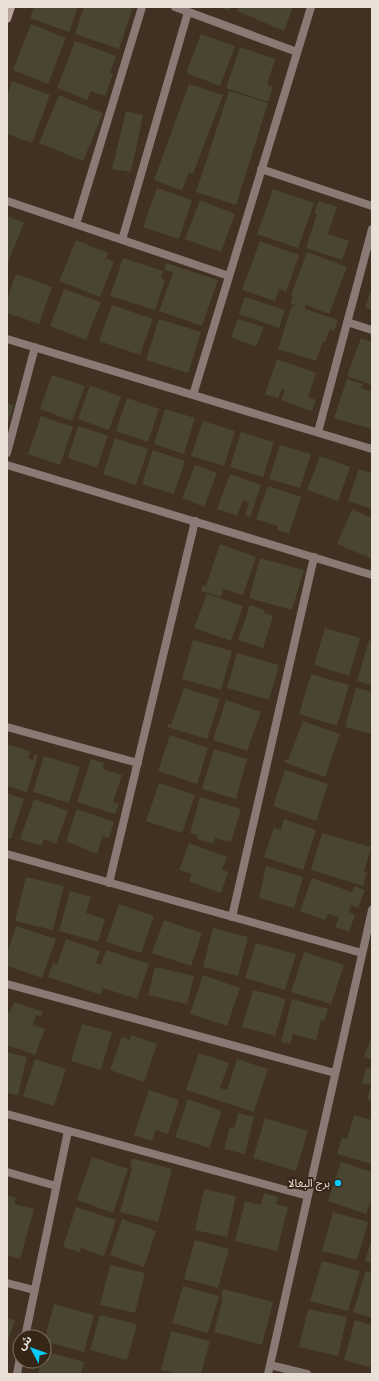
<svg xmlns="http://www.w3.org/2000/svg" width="379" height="1381" viewBox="0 0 379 1381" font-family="Quicksand,'Noto Sans Arabic',sans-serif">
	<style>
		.building { fill: #494531 }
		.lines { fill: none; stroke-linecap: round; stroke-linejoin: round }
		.minor { stroke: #897a76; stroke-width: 8 }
		.secondary { stroke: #b8a29b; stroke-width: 8 }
		.poi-dot { fill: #07cbf9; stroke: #352718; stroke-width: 1.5 }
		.labels { text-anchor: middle; stroke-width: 4; stroke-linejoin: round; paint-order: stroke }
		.poi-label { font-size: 11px; fill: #eae0d7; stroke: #352718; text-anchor: end }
	</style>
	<rect width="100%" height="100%" fill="#403122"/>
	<path class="building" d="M34 7H78L69 32 30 18Z
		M84 7H133L119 49 75 34Z
		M220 7H231L229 11Z
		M239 7H293L284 31 237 11Z
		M31 24 66 38 48 84 13 70Z
		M201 34 235 46 220 86 186 73Z
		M75 41 116 56 110 73 113 74 105 96 91 91 87 100 57 88Z
		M240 47 275 59 267 85 273 87 268 102 226 88Z
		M12 81 50 95 32 143 7 134V96Z
		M189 84 223 95 193 174 189 172 182 191 154 180Z
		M229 91 268 103 236 205 196 192Z
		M59 95 103 113 83 161 39 143Z
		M126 111 143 115 131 172 112 169Z
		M157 188 192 200 179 239 143 227Z
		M273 189 314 203 298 248 257 234Z
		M200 200 235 214 221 252 185 239Z
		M319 201 337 207 328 234 349 241 342 260 306 248 317 214 314 213Z
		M7 216 24 223 7 265Z
		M76 240 108 253 106 258 114 262 100 297 59 281Z
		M260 241 299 255 286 292 279 289 275 301 242 290Z
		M307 252 347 267 329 314 306 305 305 309 338 320 334 331 330 329 325 342 323 341 316 361 278 349 292 305 300 307 290 303 293 296 291 295Z
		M123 258 163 271 161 278 165 280 155 310 110 296Z
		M166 263 218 280 202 326 159 311 173 273 164 269Z
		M16 274 52 287 39 324 7 313V299Z
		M372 287V310L365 308Z
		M64 289 101 302 86 340 50 326Z
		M245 297 285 310 279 328 239 314Z
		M112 305 153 319 140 355 99 341Z
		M159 319 201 332 188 373 146 360Z
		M238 319 264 327 256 347 231 337Z
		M361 338 372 342V385L347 376Z
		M277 359 316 373 308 397 316 400 312 411 281 400 285 390 282 389 278 399 265 394Z
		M52 375 85 386 72 421 40 409Z
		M347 379 363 384 361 388 372 392V429L334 418Z
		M90 385 121 397 109 430 78 419Z
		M127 398 159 409 148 442 116 431Z
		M7 403 14 405 7 426Z
		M165 409 195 418 184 454 154 444Z
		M41 416 73 427 60 465 28 454Z
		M203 421 235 431 224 466 191 456Z
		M78 426 108 436 97 468 68 458Z
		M241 432 274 442 263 477 230 467Z
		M115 438 148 449 136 485 103 474Z
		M280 445 311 454 300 488 269 479Z
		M153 450 185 461 174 494 142 484Z
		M320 456 350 467 338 501 307 490Z
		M195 465 217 473 204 507 182 498Z
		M359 469 372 473V509L348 501Z
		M230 474 261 485 250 517 245 515 249 502 243 500 237 516 217 509Z
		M268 486 301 497 289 534 277 530 278 526 256 519Z
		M352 509 372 518V559L337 544Z
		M220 544 256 557 243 595 223 589 221 597 201 591 203 585 206 586Z
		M260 558 304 570 292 610 249 598Z
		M207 594 243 606 231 641 194 628Z
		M250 605 265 610 264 613 273 616 263 648 238 640Z
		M325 628 360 638 349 676 314 665Z
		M193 640 232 651 221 690 182 679Z
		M369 640 372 641V685L357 681Z
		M237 653 279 665 269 700 227 688Z
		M311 674 349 685 337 726 299 714Z
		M184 688 220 699 207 739 167 727 168 724 171 725Z
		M356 688 372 692V734L345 727Z
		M226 700 261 712 247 751 213 740Z
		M303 721 340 734 325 777 284 762 285 759 288 760Z
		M170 735 208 748 197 784 158 771Z
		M7 744 30 751 28 758 33 760 35 754 38 755 27 792 7 786Z
		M214 749 247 759 236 799 202 789Z
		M44 756 80 767 69 803 33 792Z
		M91 759 104 763 103 769 122 775 113 802 119 804 115 814 77 802Z
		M285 770 328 784 316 821 273 806Z
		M159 783 195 795 182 833 146 821Z
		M7 793 24 799 11 839 7 838Z
		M200 797 241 809 231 842 215 838 214 844 197 839 198 835 190 833Z
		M34 799 68 811 56 844 44 839 41 846 20 839Z
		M77 809 114 822 109 838 103 836 97 854 66 841Z
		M284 819 316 830 303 870 264 857 274 828 281 830Z
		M322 833 371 847 364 872 367 873 363 886 311 870Z
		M189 843 227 857 222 870 228 872 221 893 189 881 192 874 179 870Z
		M266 866 303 877 294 908 259 898Z
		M26 877 64 886 53 930 15 921Z
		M312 878 352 892 354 886 365 890 358 908 351 905 349 912 355 915 349 932 335 927 339 917 328 914 325 920 300 911Z
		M70 891 91 897 86 913 105 919 98 942 59 931Z
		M119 904 154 916 141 953 106 942Z
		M164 920 202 933 191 966 152 953Z
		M16 926 56 939 42 978 7 966V953Z
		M213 928 248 937 238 976 203 967Z
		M66 939 100 951 96 963 101 965 106 950 149 964 137 999 103 988 101 995 48 977 53 963 57 965Z
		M256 943 296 954 285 990 245 978Z
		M304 952 344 965 331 1004 291 992Z
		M155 967 194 976 187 1004 148 995Z
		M203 975 240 988 227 1026 190 1014Z
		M253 990 286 999 275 1036 242 1027Z
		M292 999 328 1009 324 1021 321 1020 316 1040 293 1034 290 1044 281 1042Z
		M14 1002 43 1012 41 1017 36 1015 33 1025 45 1029 35 1055 7 1045V1013L10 1012Z
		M82 1024 112 1032 101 1070 71 1061Z
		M131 1035 157 1044 144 1082 110 1070 122 1037 130 1040Z
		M372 1035V1060L364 1057Z
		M7 1052 27 1057 18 1095 7 1093Z
		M199 1053 229 1063 220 1088 227 1090 237 1059 268 1069 254 1112 186 1090Z
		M35 1059 66 1069 54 1106 23 1096Z
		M366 1068 372 1069V1101L367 1100 371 1085 362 1083Z
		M149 1090 179 1100 168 1134 156 1130 152 1141 134 1135Z
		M188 1099 222 1111 209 1148 175 1137Z
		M238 1113 254 1117 245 1154 224 1149 230 1127 234 1128Z
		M354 1115 372 1120V1164L337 1154 342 1137 347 1139Z
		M265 1118 308 1131 296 1171 253 1158Z
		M92 1157 128 1169 113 1213 77 1200Z
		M132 1158 172 1169 158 1222 120 1212 132 1168 130 1167Z
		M341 1162 372 1172V1197L366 1214 328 1201Z
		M204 1189 236 1196 227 1237 195 1230Z
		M264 1193 278 1197 276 1204 288 1207 277 1251 235 1241 245 1201 261 1205Z
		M7 1195 16 1198 14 1204 34 1209 20 1259 7 1255Z
		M76 1207 116 1220 104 1256 81 1248 80 1252 63 1247Z
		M333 1212 368 1222 357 1260 322 1251Z
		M122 1219 156 1231 144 1267 110 1255Z
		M372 1238V1263L365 1261Z
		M195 1240 229 1249 218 1288 184 1279Z
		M322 1261 360 1271 348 1311 310 1301Z
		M110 1265 145 1273 135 1313 100 1305Z
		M366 1271 372 1272V1318L353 1312Z
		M183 1286 219 1296 208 1333 172 1323Z
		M223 1289 273 1302 262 1345 214 1332 223 1297H221Z
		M54 1304 94 1315 84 1352 44 1341Z
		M308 1309 347 1317 338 1356 299 1347Z
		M100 1315 137 1324 127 1360 90 1350Z
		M7 1318 15 1320 7 1344Z
		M355 1320 372 1325V1368L344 1360Z
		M171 1331 210 1341 201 1374H178L161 1370Z
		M44 1351 84 1362 81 1374H38L41 1361H44Z"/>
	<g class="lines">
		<path class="minor" d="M175 7 297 52
			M261 169 372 206
			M7 201 229 276
			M76 224 142 7
			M122 240 188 12
			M347 322 372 330
			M7 339 372 449
			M193 395 311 7
			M318 432 372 229
			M7 453 35 347
			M7 465 372 575
			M7 727 138 763
			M7 854 362 953
			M109 883 195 521
			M232 917 314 557
			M7 984 335 1073
			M7 1114 308 1196
			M7 1172 56 1186
			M7 1283 34 1290
			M25 1337 68 1131
			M270 1365 307 1374
			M17 1374 20 1358
			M268 1374 372 910"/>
		<path class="secondary" d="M7 19 11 7"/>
	</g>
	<circle class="poi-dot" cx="338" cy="1183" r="4"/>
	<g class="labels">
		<g class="poi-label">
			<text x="330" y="1187">برج البغالا</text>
		</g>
	</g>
	<rect width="379" height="1381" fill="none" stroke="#eae0d7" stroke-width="16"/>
	<g transform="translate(32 1349) rotate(311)"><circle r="19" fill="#352718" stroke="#7d7164"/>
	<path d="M0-3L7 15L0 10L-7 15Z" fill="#07cbf9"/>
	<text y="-6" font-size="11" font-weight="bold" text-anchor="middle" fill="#eae0d7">ش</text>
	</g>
</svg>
